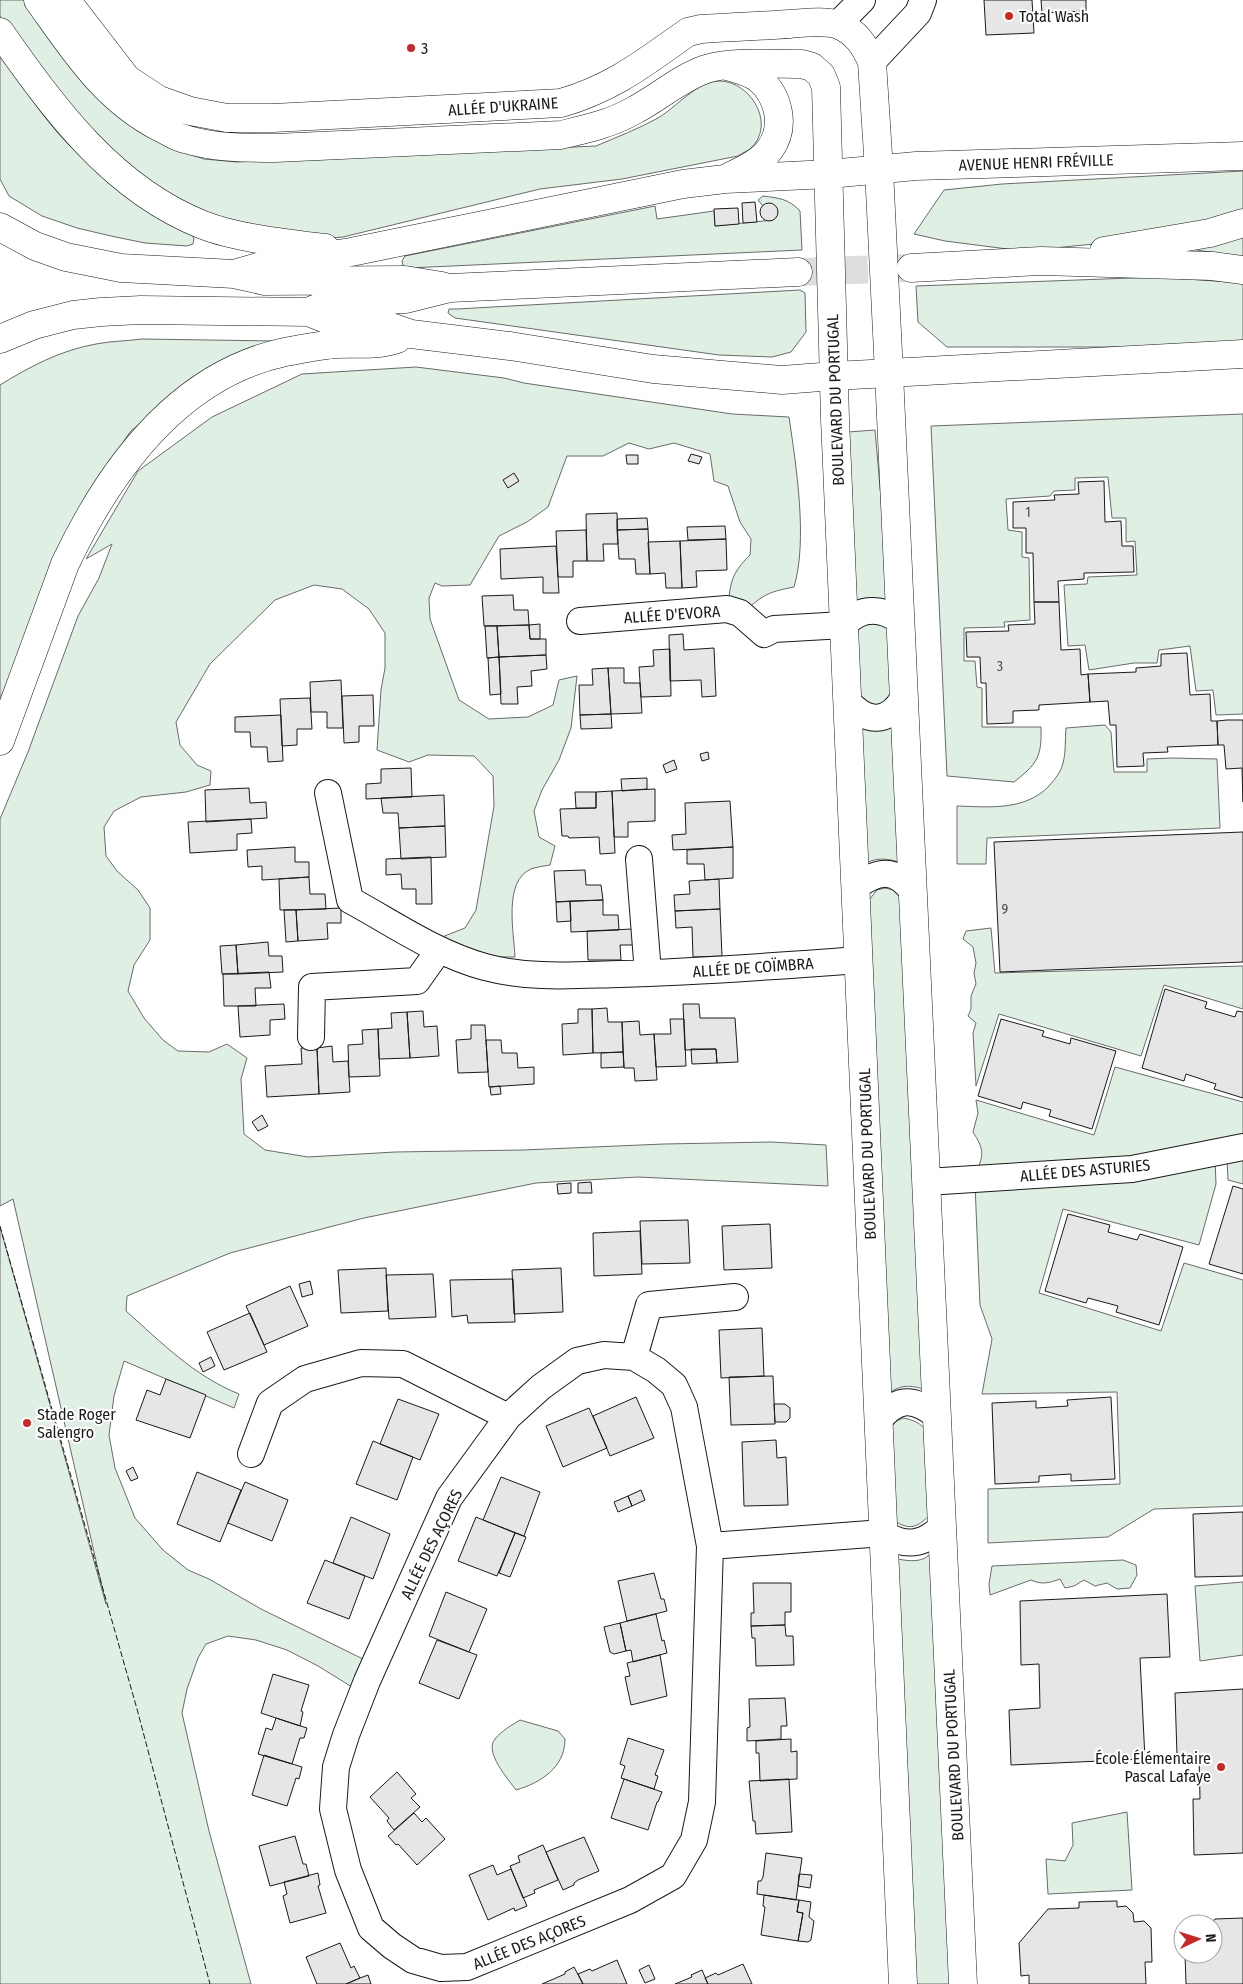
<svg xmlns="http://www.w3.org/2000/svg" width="1243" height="1984" viewBox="0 0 1243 1984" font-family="'Fira Sans Condensed',sans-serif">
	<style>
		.green { fill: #e0efe3; stroke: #6a6a6a }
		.building { fill: #e6e6e6; stroke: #1a1a1a }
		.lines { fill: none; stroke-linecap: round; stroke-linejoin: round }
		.trunk-tunnel { stroke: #ddd; stroke-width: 28; stroke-dasharray: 28 14; stroke-linecap: butt }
		.minor-casing { stroke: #1a1a1a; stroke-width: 28 }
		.tertiary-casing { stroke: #1a1a1a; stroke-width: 29 }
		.primary-casing { stroke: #1a1a1a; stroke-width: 29 }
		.trunk-casing { stroke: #1a1a1a; stroke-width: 29 }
		.minor { stroke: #fff; stroke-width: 26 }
		.tertiary { stroke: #fff; stroke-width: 28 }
		.primary { stroke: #fff; stroke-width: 28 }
		.trunk { stroke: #fff; stroke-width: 28 }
		.fence { stroke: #1a1a1a; stroke-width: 1; stroke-dasharray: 6 2.5; stroke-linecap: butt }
		.poi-dot { fill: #c62828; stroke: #fff; stroke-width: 2 }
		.labels { text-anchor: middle; stroke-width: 4; stroke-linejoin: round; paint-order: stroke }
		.number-label { font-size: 14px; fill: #4d4d4d }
		.poi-label { font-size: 16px; fill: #1a1a1a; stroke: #fff; text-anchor: start }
		.street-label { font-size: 16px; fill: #1a1a1a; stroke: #fff }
	</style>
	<rect width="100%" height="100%" fill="#fff"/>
	<path class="green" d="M0 0H27L175 149 204 159 237 162 596 146C617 137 638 129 658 118 678 106 697 81 720 81 751 82 776 124 751 148 748 151 742 153 738 156L622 179 540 189 343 237 320 239 240 224 200 210 171 196 125 168 31 63 0 16Z
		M0 53C21 84 42 117 68 144 104 181 149 207 192 234L194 239 193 244 187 246 145 243 111 236 77 228 42 216 9 196 0 179Z
		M1243 171V216L1145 239 1023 251 945 241 914 234 944 190 1002 184Z
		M763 196C779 198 789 199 800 211L802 250 408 268 403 266 402 261 405 256 655 206 657 219 714 211 715 226 773 220 777 215 776 207 769 204 763 206 758 200Z
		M1243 235V257L1190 249Z
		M1158 277 1243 283V343L1126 347H947L918 322 916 286Z
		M800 290 805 293 806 332 791 352 772 357 719 355 455 318 448 313 449 309H457Z
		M142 339 275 341 184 386 130 432 79 509 50 575 0 700V385C29 367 61 350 96 344 111 341 127 341 142 339Z
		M416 367 504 378 524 383 732 414 789 417C796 465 808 540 794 587 774 591 764 593 749 608L729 597C731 577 736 569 750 555L751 539 740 522 728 486 714 481 710 454 674 443 649 449 629 443 603 456H567L548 507 527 522 499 536 470 585 442 586 435 583 429 598 430 619 459 700 489 719 528 717 553 705 559 680 577 676 571 728 559 760 542 790 534 811 539 837 555 846 550 865C544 866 536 867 531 869 503 881 514 933 515 957H473L442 937 465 928 476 910 494 806 493 776 474 756 428 755 409 762 377 750 381 690 385 668V633L369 609 342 589 314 585 275 600 210 664 176 722 180 745 197 765 211 771 210 785 186 792 141 797 114 811 104 827 106 856 117 871 138 890 150 908V940L134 965 128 991 144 1018 163 1040 178 1051 209 1052 227 1044 247 1058 241 1079 244 1134 265 1150 308 1157 395 1152 523 1150 664 1144 771 1142 826 1145 828 1186 638 1177 536 1183 364 1218 230 1253 127 1296 126 1311C161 1342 194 1376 239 1394L234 1408 124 1361 114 1396 109 1435 115 1468 135 1518 163 1550 188 1570 209 1579 261 1609 363 1659 352 1687 318 1666 287 1650 256 1640 228 1636 206 1644 198 1658 187 1689 182 1713 209 1831 251 1984H0V1227L106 1604 13 1199 0 1206V819L28 752 78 616 99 578 112 544 86 559 138 471 212 417 302 374Z
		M1243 414V714L1216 715 1213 690 1196 691 1190 646 1159 650 1157 663H1134L1089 670 1085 645 1068 646 1064 585 1087 584 1088 577 1137 575 1135 541 1126 542V518H1112L1108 477 1075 478V490L1054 491 1050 496 1006 499 1008 530 1022 532V557L1029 558 1030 620 1004 622 1005 627 964 628V661H975L977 687 982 688V727H1041C1042 757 1037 764 1014 782L947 776 931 426Z
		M875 430 885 544 888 605 849 606 848 432Z
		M862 623 883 624 891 633 895 667 888 705H860L855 629Z
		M895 722 903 863C888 859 877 856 863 865L853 724C874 733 875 730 895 722Z
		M1105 725 1111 732 1114 772H1147V759L1171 758 1217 759 1220 828 987 838 986 864H957V806C989 807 1025 811 1049 786 1055 779 1061 772 1063 763 1066 752 1065 739 1066 728Z
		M885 888 894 890 903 898 927 1390C910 1385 902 1384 887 1394L869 900 877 890Z
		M991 928 995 973 1243 966V1009L1164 985 1141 1056 999 1014 976 1086 973 1033 976 1023 968 1016 971 1009V996L976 984 974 973 976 963 973 947 963 939 966 931Z
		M1115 1067 1243 1102V1141L1129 1164 976 1172C985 1154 983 1148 973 1132L978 1113 976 1100 1094 1135Z
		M1243 1155V1184L1228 1180 1227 1158Z
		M1215 1159 1216 1184 1199 1245 1063 1209 1039 1293 1161 1331 1184 1263 1243 1280V1506L1154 1509 1108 1537 988 1543V1489L1120 1484 1117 1392 982 1394 992 1339 980 1305 975 1184Z
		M903 1418C914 1420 921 1423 927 1432L931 1514C917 1527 912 1531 894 1521L888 1431 895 1422Z
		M932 1552 954 1984H912L893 1558C907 1561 923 1564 932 1552Z
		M1123 1560 1136 1565 1137 1575 1130 1588 1117 1589 1107 1583 1095 1586 1084 1580 1074 1586 1065 1588 1060 1579C1049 1583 1042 1585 1031 1580L990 1595 989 1584 992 1566Z
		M1243 1582V1655L1200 1661 1195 1586Z
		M520 1720 558 1731 565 1739C565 1768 540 1783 516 1790 508 1779 484 1752 495 1739 501 1731 512 1725 520 1720Z
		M1127 1812 1132 1890 1048 1894 1046 1859 1065 1861 1073 1845 1072 1823Z"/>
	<path class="building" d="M984 0H1032L1034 33 986 35Z
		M1041 0H1086V11L1042 13Z
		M755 202 757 222 743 223 742 203Z
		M760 212a9 9 0 1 1 18 0a9 9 0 1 1-18 0Z
		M738 208 739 224 715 226 714 209Z
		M691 454 702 457 699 464 688 461Z
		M626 455H638V464H627Z
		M514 473 519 481 508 488 503 480Z
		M1104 481 1105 522 1121 521 1122 546H1133L1134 572 1084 573V579L1058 581 1059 602H1034L1033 553H1026V528H1013V502L1055 500 1054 495 1079 494 1078 482Z
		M617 513 618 544H603L604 561H587L586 514Z
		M647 518 648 529 617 530V519Z
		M725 526 726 539 688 540 687 527Z
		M648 529 650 574H636L635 559H619L617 530Z
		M586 530 587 561H573V577H558L556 531Z
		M726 539 727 570 696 571 697 587 682 588 680 541Z
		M680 541 682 588H666L665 573 650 574 648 542Z
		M556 546 559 593H543V577L501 579 500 549Z
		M513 595 514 610H528L529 625 484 626 482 596Z
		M1034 602H1059L1061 650 1080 649 1081 675 1088 674 1090 702 1039 705V710L1013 711V723L987 724 986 683H981L980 657H967L966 632 1009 631 1008 625 1035 624Z
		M540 624V639H530L529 625Z
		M529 625 530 639H546V655L499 657 497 626Z
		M485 626H497L499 657 487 658Z
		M683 634 684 650 714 648 716 696 702 697 701 680 670 681 669 635Z
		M670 649 671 696 641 697 639 667 654 666 653 650Z
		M1187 653 1190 695 1210 694 1211 721H1217L1218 745 1167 747 1168 752 1143 753 1144 766 1117 767 1116 725H1110L1108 701 1090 702 1088 674 1136 672V668L1161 666V654Z
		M546 655 547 669 531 671 532 686 517 687 518 704H501L499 657Z
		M499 657 501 694 490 695 488 658Z
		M608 668H624V683H640L642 713 611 714Z
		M608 668 611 714 580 715 579 685H593L592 669Z
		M341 680 343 728H327V712H311L310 682Z
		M373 695 374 726H359V742L344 743 342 696Z
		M310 698 312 729H297V745L282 746 280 699Z
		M611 714 612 728 581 729 580 715Z
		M281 715 283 761 268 762 267 747H251L250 732H235V717Z
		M1227 720H1243V802L1242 768 1226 769 1224 745H1218L1217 721Z
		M708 752 709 759 702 761 700 754Z
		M674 760 677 769 666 773 663 765Z
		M411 768 412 797 366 799V784L381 783V769Z
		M647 778V789L622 791 621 779Z
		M249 788 250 803 266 802 267 818 206 822 205 790Z
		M655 789V821L628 822V837H614L612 791Z
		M612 791 615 853 600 854 599 837 569 838 568 836H562L560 809 596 808V792Z
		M575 792H596V808H576Z
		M444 795 445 826 399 828 398 813H383L381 798Z
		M730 801 733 847 673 850 672 835 686 834 685 803Z
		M251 819 252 833 237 834V850L190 853 188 822Z
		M445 826 446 857 401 859 399 828Z
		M1243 832V962L1000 972 994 842Z
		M295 847V862H309V877L262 880V866L248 867 247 850Z
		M733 847V878L705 880 704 864H687V850Z
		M431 857 432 904H416V889H402L401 874 386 875V859Z
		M585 870 586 885H601L603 900 556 902 554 871Z
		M309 877 310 894H325L326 909 280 910 279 879Z
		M719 879 720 909 675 911 674 895 690 894 689 881Z
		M603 900V915H618L619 930 571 932 570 901Z
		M570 901 571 921 557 922 556 902Z
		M341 908V923H327L328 939 298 941 296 910Z
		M720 909 722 956 693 957 692 927 676 928 675 911Z
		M284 910H296L298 941 286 942Z
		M633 929 634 945H620L621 960H588L587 931Z
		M268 942 269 956H282L283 972 238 974 236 945Z
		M236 945 238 974H222L220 946Z
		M269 972 271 988H255L256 1006H224L223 974Z
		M1165 989 1207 1002 1205 1008 1235 1017 1237 1011 1243 1012V1098L1214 1089 1216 1084 1186 1074 1184 1081 1142 1068Z
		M284 1004 285 1019 270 1020V1035L240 1037 238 1006Z
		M683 1004H699L700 1018H735L738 1062 717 1063 716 1049 685 1050Z
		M607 1008 608 1022H622L623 1052 593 1053 592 1009Z
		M578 1009H592L593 1053 563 1055 562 1024 578 1023Z
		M423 1011 424 1027 437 1026 439 1056 410 1058 407 1012Z
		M407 1012 410 1058 379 1059 378 1029 392 1028 391 1013Z
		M670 1019H684L686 1066 656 1067 654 1034H671Z
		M1001 1019 1044 1031 1042 1036 1070 1044 1071 1038 1116 1051 1092 1129 1049 1116 1051 1110 1023 1102 1021 1109 978 1096Z
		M639 1021 640 1035 654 1034 657 1080 635 1081 634 1068H624L622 1022Z
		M471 1025H485L488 1072 458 1073 456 1040 471 1039Z
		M378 1029 380 1076 349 1077 348 1045 363 1044 362 1030Z
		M486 1040H501L502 1053H517L518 1068 534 1067V1084L489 1087Z
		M332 1046 333 1062 348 1061 350 1092 319 1094 317 1048Z
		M301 1048H317L319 1094 267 1097 265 1066 302 1064Z
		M691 1049H716L717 1063 692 1064Z
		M623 1052 624 1067 601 1068V1053Z
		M500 1086 501 1094 491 1095 490 1087Z
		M262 1115 268 1126 258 1131 252 1122Z
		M591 1182 592 1193H578V1183Z
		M571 1183V1193L558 1194 557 1184Z
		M1233 1186 1243 1189V1274L1209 1264Z
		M1068 1214 1110 1225 1108 1232 1137 1240 1140 1234 1183 1247 1159 1325 1116 1312 1118 1306 1088 1298 1086 1303 1045 1291Z
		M688 1220 690 1263 642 1264 640 1221Z
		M770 1224 772 1268 724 1270 722 1226Z
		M640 1231 642 1274 594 1276 593 1233Z
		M386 1268 388 1311 341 1313 338 1270Z
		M561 1268 563 1312 514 1314 512 1270Z
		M433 1274 436 1317 389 1319 386 1275Z
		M513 1279 515 1322 468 1323 467 1315 452 1317 450 1280Z
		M310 1281 313 1294 302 1297 299 1284Z
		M290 1286 308 1326 264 1345 246 1306Z
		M250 1313 267 1352 224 1370 207 1332Z
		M762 1328 764 1376 721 1378 719 1330Z
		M211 1357 215 1366 203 1372 199 1363Z
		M773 1376 775 1424 731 1425 729 1377Z
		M166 1379 206 1395 190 1438 136 1420 147 1390 160 1395Z
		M636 1397 654 1438 610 1456 593 1416Z
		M1111 1397 1115 1479 1071 1481V1474L1039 1476V1482L995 1484 992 1403 1036 1401V1408L1068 1406 1067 1400Z
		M398 1399 439 1414 420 1460 380 1444Z
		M774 1404H785L790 1408V1418L786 1422H775Z
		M589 1408 607 1448 563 1467 546 1426Z
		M776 1440 777 1458 786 1457 788 1505 744 1506 742 1442Z
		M373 1441 413 1457 397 1500 356 1484Z
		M133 1467 138 1478 131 1481 126 1471Z
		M197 1472 241 1490 220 1542 177 1524Z
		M501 1477 540 1492 524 1536 483 1520Z
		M245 1482 288 1500 272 1541 228 1523Z
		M641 1490 645 1500 632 1506 628 1496Z
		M628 1496 632 1506 618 1512 614 1502Z
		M1243 1512V1576L1195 1577 1193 1514Z
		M351 1517 390 1534 373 1579 333 1563Z
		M476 1517 515 1533 497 1576 458 1561Z
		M515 1533 526 1537 510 1577 499 1573Z
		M325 1560 365 1576 349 1619 307 1603Z
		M654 1573 661 1599H664L667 1611 627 1621 618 1581Z
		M753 1583H791V1612H785V1625L751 1626V1613H754Z
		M446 1592 487 1609 469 1652 429 1636Z
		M1167 1594 1170 1657 1140 1658 1145 1759 1011 1765 1009 1710 1040 1708 1039 1664 1021 1665 1020 1601Z
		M656 1614 662 1641 664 1640 667 1653 633 1662 631 1650 626 1651 620 1623Z
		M620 1623 626 1651 614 1654 610 1652 604 1627Z
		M785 1625 786 1636H793L794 1665 756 1666 755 1638H752L751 1626Z
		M437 1640 477 1655 459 1699 419 1683Z
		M660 1655 667 1696 631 1705 625 1677 630 1676 627 1663Z
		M273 1674 309 1685 301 1711 303 1712 300 1726 261 1713Z
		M1243 1689V1853L1194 1855 1193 1799H1200L1199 1754 1177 1755 1175 1693Z
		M785 1698 787 1726H781V1739L747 1741V1728L750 1727 749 1699Z
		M276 1718 307 1728 304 1738H300L292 1764 258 1754 266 1728 272 1730Z
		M628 1738 664 1750 655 1775 658 1776 654 1789 621 1778 625 1766 620 1764Z
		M791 1739V1752L797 1751V1779L760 1781 759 1753H756V1741Z
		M264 1755 302 1767 299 1779 296 1778 287 1806 252 1795Z
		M397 1772 416 1794 411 1798 420 1807 394 1830 387 1821 389 1818 370 1797Z
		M624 1779 662 1792 658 1802H657L648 1830 611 1818Z
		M789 1779 792 1832 756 1834 755 1821H753L749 1781Z
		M414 1813 422 1822 426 1818 445 1839 417 1865 398 1844 396 1845 388 1836Z
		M295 1836 303 1864H306L309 1876 270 1886 259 1846Z
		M584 1837 599 1871 578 1880 574 1883V1885L563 1890 546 1852Z
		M543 1845 558 1880 534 1890 535 1893 523 1898 510 1866 520 1862 518 1856Z
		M766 1853 802 1858 796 1900 757 1894 758 1881H761L763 1877Z
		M493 1865 497 1875 511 1869 527 1906 515 1911 514 1908 488 1920 469 1875Z
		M318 1873 320 1885 318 1886 326 1913 290 1923 283 1896 287 1894 284 1882Z
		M799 1874 812 1875 810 1888 798 1886Z
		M764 1895 799 1900 797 1912 803 1913 798 1941 761 1935 765 1907 763 1906Z
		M799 1900 811 1902 809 1917 814 1921 811 1940 808 1942 798 1941 803 1913 797 1912Z
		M1117 1901V1907L1126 1906 1133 1913 1134 1922 1144 1921 1151 1928 1152 1962H1145L1146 1984H1029V1975L1021 1976 1019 1943 1048 1909 1079 1908V1902Z
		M1243 1918V1984H1186L1185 1954H1213V1924H1211L1215 1919Z
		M340 1943 351 1968 354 1966 360 1978 346 1984H317L306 1957Z
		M617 1960 627 1984H583L578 1974 590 1969 592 1971Z
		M743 1964 752 1984H708L705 1978 716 1973 718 1975Z
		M649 1965 655 1979 645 1983 639 1970Z
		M574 1967 583 1984H542L565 1974V1972Z
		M702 1970 708 1984H675L692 1977 691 1975Z
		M368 1975 371 1984H346L360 1978Z"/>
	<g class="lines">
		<path class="trunk-tunnel" d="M798 272 906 268"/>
		<g class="minor-casing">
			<path id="minor" d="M838 24 862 0
				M872 62 918 13 923 0
				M580 621 727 609 740 613 764 634 774 629 844 625C860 607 881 607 900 621
				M848 702C867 723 887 724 903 699
				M328 793 350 900C394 924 437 954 485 967 530 979 575 975 620 974 700 972 779 966 858 960
				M639 859 648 973
				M855 887C878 870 895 867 913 892
				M311 1037 312 987 417 981 439 950
				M926 1182 1132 1169 1243 1147
				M634 1357 649 1305 735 1297
				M879 1420C897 1397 914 1397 937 1416
				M251 1454 270 1403 305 1379 361 1363 403 1364 508 1417
				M710 1546 702 1802 694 1840 673 1876 630 1900 467 1967 441 1968 413 1960 392 1946 371 1928 348 1870 333 1809 336 1767 346 1735 367 1681 449 1498 508 1417 541 1387 577 1361 604 1355 634 1357 656 1370 674 1385 684 1407 710 1546 883 1533C905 1548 923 1545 942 1527"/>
		</g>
		<g class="tertiary-casing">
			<path id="tertiary" d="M38 0C74 50 104 99 161 128 168 131 176 137 185 139 214 148 245 148 275 148L561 135C586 129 610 124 633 111 658 98 680 78 706 69 731 61 775 64 802 64L812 67 821 75 826 87 835 419 903 1984
				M66 0 127 79 159 100 190 111 227 118H273L561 103C613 88 644 63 688 32L701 29C731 27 760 26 790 24 804 23 825 20 839 25 856 32 865 46 872 62L879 170 889 373 963 1984"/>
		</g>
		<g class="primary-casing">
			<path id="primary" d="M829 174 916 166 1243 156
				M834 376 1243 354"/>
		</g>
		<g class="trunk-casing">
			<path id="trunk" d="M0 32C54 109 112 189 203 225 236 238 289 244 325 248
				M727 66C738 69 750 72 759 79 779 96 786 127 770 149 760 163 743 170 729 177
				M0 227 35 246 66 257 121 268 234 274 265 281 405 280 442 286
				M1104 251 1210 233 1243 223
				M911 268 1041 261 1212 266 1243 270
				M234 274 265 265 351 252 683 184 725 179 829 174
				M308 312 332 302 406 299 450 288 798 272
				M0 339 34 325 73 315 101 312 141 310 308 312 334 322 388 326 411 334 510 346 653 369 782 380 834 376
				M0 741 65 564C109 471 177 375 285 352 302 349 320 345 337 344 357 343 379 346 397 339"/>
		</g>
		<use href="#minor" class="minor"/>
		<use href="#tertiary" class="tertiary"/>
		<use href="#primary" class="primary"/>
		<use href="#trunk" class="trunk"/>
		<path class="fence" d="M0 1226 137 1709 210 1984"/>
	</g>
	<g class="poi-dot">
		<circle cx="1009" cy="16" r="5"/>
		<circle cx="411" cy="48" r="5"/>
		<circle cx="27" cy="1423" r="5"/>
		<circle cx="1221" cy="1767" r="5"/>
	</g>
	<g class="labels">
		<g class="number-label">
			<text x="1028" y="517">1</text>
			<text x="1000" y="671">3</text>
			<text x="1005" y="914">9</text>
		</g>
		<g class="poi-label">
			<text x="1019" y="22">Total Wash</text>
			<text x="421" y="54">3</text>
			<text x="37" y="1420">Stade Roger<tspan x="37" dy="18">Salengro</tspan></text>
			<text x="1211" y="1764" text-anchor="end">École Élémentaire<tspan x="1211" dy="18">Pascal Lafaye</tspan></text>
		</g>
		<g class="street-label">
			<text transform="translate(503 106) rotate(-4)" y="6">ALLÉE D'UKRAINE</text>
			<text transform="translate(1036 162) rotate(-2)" y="6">AVENUE HENRI FRÉVILLE</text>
			<text transform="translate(835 400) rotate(-92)" y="6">BOULEVARD DU PORTUGAL</text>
			<text transform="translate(672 614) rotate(-4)" y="6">ALLÉE D'EVORA</text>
			<text transform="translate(753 967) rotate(-4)" y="6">ALLÉE DE COÏMBRA</text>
			<text transform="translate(867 1154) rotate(-92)" y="6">BOULEVARD DU PORTUGAL</text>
			<text transform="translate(1085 1170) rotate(-5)" y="6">ALLÉE DES ASTURIES</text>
			<text transform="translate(431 1544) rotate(-64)" y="6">ALLÉE DES AÇORES</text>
			<text transform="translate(953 1755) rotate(-93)" y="6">BOULEVARD DU PORTUGAL</text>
			<text transform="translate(529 1942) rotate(-22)" y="6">ALLÉE DES AÇORES</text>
		</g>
	</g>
	<g transform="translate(1198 1939) rotate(86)"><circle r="24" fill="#ffffff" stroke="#a3a3a3"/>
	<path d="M0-4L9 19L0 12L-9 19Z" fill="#c62828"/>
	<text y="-8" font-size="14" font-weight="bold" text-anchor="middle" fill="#1a1a1a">N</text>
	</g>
</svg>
